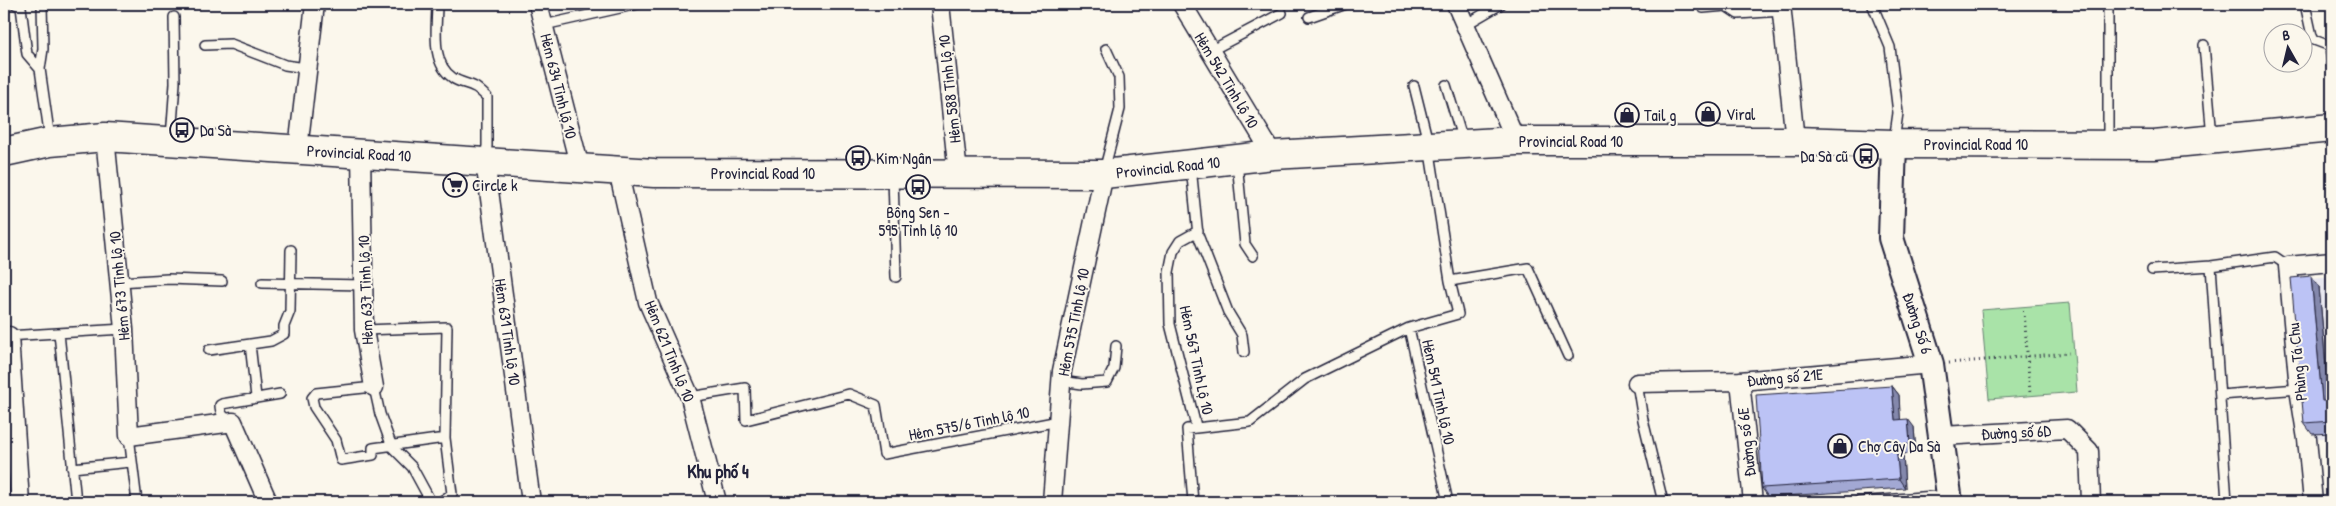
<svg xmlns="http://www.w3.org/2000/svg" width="2336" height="506" viewBox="0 0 2336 506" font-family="'Patrick Hand',sans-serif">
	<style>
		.built { fill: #e8e7ef }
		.green { fill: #a9e3a8; stroke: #668272 }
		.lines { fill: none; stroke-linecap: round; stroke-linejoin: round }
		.lane-casing { stroke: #22223b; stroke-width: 12 }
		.street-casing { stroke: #22223b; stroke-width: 21 }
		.secondary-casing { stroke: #22223b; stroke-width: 28 }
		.primary-casing { stroke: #22223b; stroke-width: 31 }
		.path { stroke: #22223b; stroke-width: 3; stroke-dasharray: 1 4; stroke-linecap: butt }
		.lane { stroke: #fbf7ec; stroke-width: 9 }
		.street { stroke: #fbf7ec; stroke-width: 18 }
		.secondary { stroke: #fbf7ec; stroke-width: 24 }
		.primary { stroke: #fbf7ec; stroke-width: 28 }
		.wall { fill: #a2a8d3; stroke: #22223b }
		.shaded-wall { fill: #8488ac; stroke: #22223b }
		.building { fill: #bcc3f5; stroke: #22223b }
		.labels { text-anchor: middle; stroke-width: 4; stroke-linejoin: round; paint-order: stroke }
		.street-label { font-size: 16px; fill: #22223b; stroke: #fbf7ec }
		.poi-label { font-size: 16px; fill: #22223b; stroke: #fbf7ec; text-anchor: start }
		.neighbourhood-label { font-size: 18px; font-weight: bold; fill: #22223b; stroke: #fbf7ec }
	</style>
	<rect width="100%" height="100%" fill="#fbf7ec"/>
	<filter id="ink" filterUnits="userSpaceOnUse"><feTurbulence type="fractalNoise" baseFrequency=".02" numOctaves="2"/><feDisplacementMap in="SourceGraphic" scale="10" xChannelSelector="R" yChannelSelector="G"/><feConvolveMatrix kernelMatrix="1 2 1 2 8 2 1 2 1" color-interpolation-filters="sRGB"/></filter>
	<g filter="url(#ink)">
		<path class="built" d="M2332 277V437L2307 439 2293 281Z"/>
		<path class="green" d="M2070 303 2077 392 1989 399 1981 310Z"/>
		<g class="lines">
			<g class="lane-casing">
				<path id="lane" d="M15 4 21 7 27 54 40 69
					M42 4 43 49 40 69 50 139
					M437 4C437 27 430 63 453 78 460 83 468 83 475 87 479 89 483 94 487 97V146L485 158
					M1700 4 1703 8 1726 6 1738 14 1782 11
					M1872 4 1890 47 1898 113 1894 141
					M2108 4V142
					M2305 4 2312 36 2314 40 2330 46 2332 65
					M1309 17 1346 4
					M544 25 638 4
					M1465 25 1501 4
					M205 45 231 44 285 65 306 68
					M2204 45 2212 137
					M1210 51 1282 13
					M1446 85 1463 141
					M1414 86 1429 146 1450 281 1458 314 1409 328 1448 502
					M171 138 175 83 174 17
					M1237 162 1245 244 1253 256
					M1191 167 1198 235 1228 312 1242 335 1244 352
					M1104 171 1120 109 1119 77 1106 49
					M893 177 896 277
					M2211 266 2227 502
					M2152 270 2211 266 2275 257 2288 266
					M1450 281 1528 268 1568 356
					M119 282 168 279 222 281
					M262 283 364 285
					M364 330 447 327 445 438 452 494 440 502
					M59 333 76 502
					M7 336 124 329
					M250 344 256 397
					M209 350 271 341 284 334V326L290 311 291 250
					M1061 381 1082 384 1107 382 1114 368 1116 346
					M1637 383 1643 420 1663 502
					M2220 395 2299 389
					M690 397 745 388 746 420 849 394 876 405 884 454 1059 421
					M230 421C223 417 220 413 220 405L222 404 280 394
					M1196 426 1170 324 1169 272 1173 252 1180 241 1198 231
					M129 436 137 502
					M72 468 131 462
					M431 502 412 467 392 447 380 414 374 387 316 393 312 398 314 407 336 440 341 460 373 455V448L445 438
					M1193 502 1187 429 1250 422 1305 379 1409 328
					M1858 502 1947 495"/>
			</g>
			<g class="street-casing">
				<path id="street" d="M538 4 580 168
					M940 4 958 174
					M1182 4 1273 155
					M1456 4 1516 141
					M1781 4 1795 141
					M105 137 124 329 129 436 233 422 268 502
					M298 149 315 4
					M361 152 364 330 374 387
					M485 161 531 502
					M618 170 648 302 690 397 717 502
					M9 336 20 502
					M1740 381 1753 502
					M1637 383 1740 381 1931 364
					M1942 436 2067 429 2089 451 2091 502
					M1052 502 1062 371 1104 174
					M2313 502 2307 439 2299 389 2288 266 2332 262"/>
			</g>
			<g class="secondary-casing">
				<path id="secondary" d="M1894 144 1891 238 1931 364 1950 502"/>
			</g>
			<g class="primary-casing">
				<path id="primary" d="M4 152 50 142 105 137 654 173 1104 174 1273 155 1516 141H1795L1894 144 2154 145 2332 128"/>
			</g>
			<path class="path" d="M2024 311 2030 392
				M1949 363 2069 353"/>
			<use href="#lane" class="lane"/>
			<use href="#street" class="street"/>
			<use href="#secondary" class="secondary"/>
			<use href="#primary" class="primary"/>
		</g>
		<path class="wall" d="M2319 287 2329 401H2332V433L2312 434 2304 423Z
			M1892 386 1899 395 1900 419 1914 427 1916 453 1903 454 1905 488 1768 497 1762 488Z"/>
		<path class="shaded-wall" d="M2311 276 2319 287 2330 413 2322 401Z
			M1892 386 1899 395 1901 429 1895 420Z
			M1908 419 1914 427 1916 453 1910 444Z
			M1896 445 1903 454 1905 488 1899 479Z"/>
		<path class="building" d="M2311 276 2322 401H2332V421L2304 423 2291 278Z
			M1892 386 1895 420 1908 419 1910 444 1896 445 1899 479 1762 488 1756 395Z
			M1911 500V502H1876Z"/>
	</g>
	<defs>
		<g id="shop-ring" transform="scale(1.25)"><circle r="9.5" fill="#fbf7ec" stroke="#22223b" stroke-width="1.5"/><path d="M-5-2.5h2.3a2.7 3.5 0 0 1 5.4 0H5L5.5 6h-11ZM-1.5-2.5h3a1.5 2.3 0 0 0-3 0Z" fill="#22223b"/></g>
		<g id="bus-ring" transform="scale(1.25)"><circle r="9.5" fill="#fbf7ec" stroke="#22223b" stroke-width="1.5"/><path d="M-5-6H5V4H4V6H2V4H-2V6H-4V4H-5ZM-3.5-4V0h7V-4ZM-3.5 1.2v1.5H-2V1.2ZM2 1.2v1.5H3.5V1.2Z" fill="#22223b"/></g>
		<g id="supermarket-ring" transform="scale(1.25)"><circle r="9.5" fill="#fbf7ec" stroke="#22223b" stroke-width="1.5"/><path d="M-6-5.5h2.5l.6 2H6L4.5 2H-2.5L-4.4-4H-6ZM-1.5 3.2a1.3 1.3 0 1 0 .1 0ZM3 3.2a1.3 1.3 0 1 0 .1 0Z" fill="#22223b"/></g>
	</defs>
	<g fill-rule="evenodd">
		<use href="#shop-ring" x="1708" y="114"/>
		<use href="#shop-ring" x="1627" y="115"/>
		<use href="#bus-ring" x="182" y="130"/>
		<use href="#bus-ring" x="1866" y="156"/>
		<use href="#bus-ring" x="858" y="158"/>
		<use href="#supermarket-ring" x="455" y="185"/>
		<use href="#bus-ring" x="918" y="187"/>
		<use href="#shop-ring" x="1840" y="446"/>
	</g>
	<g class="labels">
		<g class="street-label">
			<text transform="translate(1227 80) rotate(59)" y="6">Hẻm 542 Tỉnh lộ 10</text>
			<text transform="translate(559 86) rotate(76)" y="6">Hẻm 634 Tỉnh lộ 10</text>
			<text transform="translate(949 89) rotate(-96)" y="6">Hẻm 588 Tỉnh lộ 10</text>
			<text x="1571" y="147">Provincial Road 10</text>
			<text x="1976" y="150">Provincial Road 10</text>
			<text transform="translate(359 153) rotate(3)" y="6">Provincial Road 10</text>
			<text transform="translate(1168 167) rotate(-6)" y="6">Provincial Road 10</text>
			<text x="763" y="179">Provincial Road 10</text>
			<text transform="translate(119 286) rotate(-95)" y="6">Hẻm 673 Tỉnh lộ 10</text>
			<text transform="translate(365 290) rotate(-92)" y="6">Hẻm 637 Tỉnh lộ 10</text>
			<text transform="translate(1073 322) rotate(-79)" y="6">Hẻm 575 Tỉnh lộ 10</text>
			<text transform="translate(1918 323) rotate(72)" y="6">Đường Số 6</text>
			<text transform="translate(508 332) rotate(82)" y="6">Hẻm 631 Tỉnh lộ 10</text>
			<text transform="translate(670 351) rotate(68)" y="6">Hẻm 621 Tỉnh lộ 10</text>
			<text transform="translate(1197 360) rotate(78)" y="6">Hẻm 567 Tỉnh Lộ 10</text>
			<text transform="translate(2297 362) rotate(-96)" y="6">Phùng Tá Chu</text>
			<text transform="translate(1785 377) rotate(-5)" y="6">Đường số 21E</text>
			<text transform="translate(1439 392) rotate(78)" y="6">Hẻm 541 Tỉnh lộ 10</text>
			<text transform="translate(969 423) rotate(-11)" y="6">Hẻm 575/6 Tỉnh lộ 10</text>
			<text transform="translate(2016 432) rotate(-3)" y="6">Đường số 6D</text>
			<text transform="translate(1746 442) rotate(-96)" y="6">Đường số 6E</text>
		</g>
		<g class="poi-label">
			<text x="1726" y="120">Viral</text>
			<text x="1644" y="121">Tail g</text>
			<text x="200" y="136">Da Sà</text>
			<text x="1848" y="162" text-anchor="end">Da Sà cũ</text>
			<text x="876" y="164">Kim Ngân</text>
			<text x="472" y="191">Circle k</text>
			<text x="918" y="218" text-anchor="middle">Bông Sen -<tspan x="918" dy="18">595 Tỉnh lộ 10</tspan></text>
			<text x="1858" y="452">Chợ Cây Da Sà</text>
		</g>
		<g class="neighbourhood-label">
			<text x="718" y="478">Khu phố 4</text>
		</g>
	</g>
	<rect width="2336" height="506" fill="none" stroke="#fbf7ec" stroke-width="20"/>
	<rect x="10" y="10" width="2316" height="486" fill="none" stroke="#22223b" stroke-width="2" filter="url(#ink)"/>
	<g transform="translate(2288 48) rotate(352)"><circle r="24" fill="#fbf7ec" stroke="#a4a2a5"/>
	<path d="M0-4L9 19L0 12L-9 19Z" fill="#22223b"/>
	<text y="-8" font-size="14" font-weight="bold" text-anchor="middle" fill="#22223b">B</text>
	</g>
</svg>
